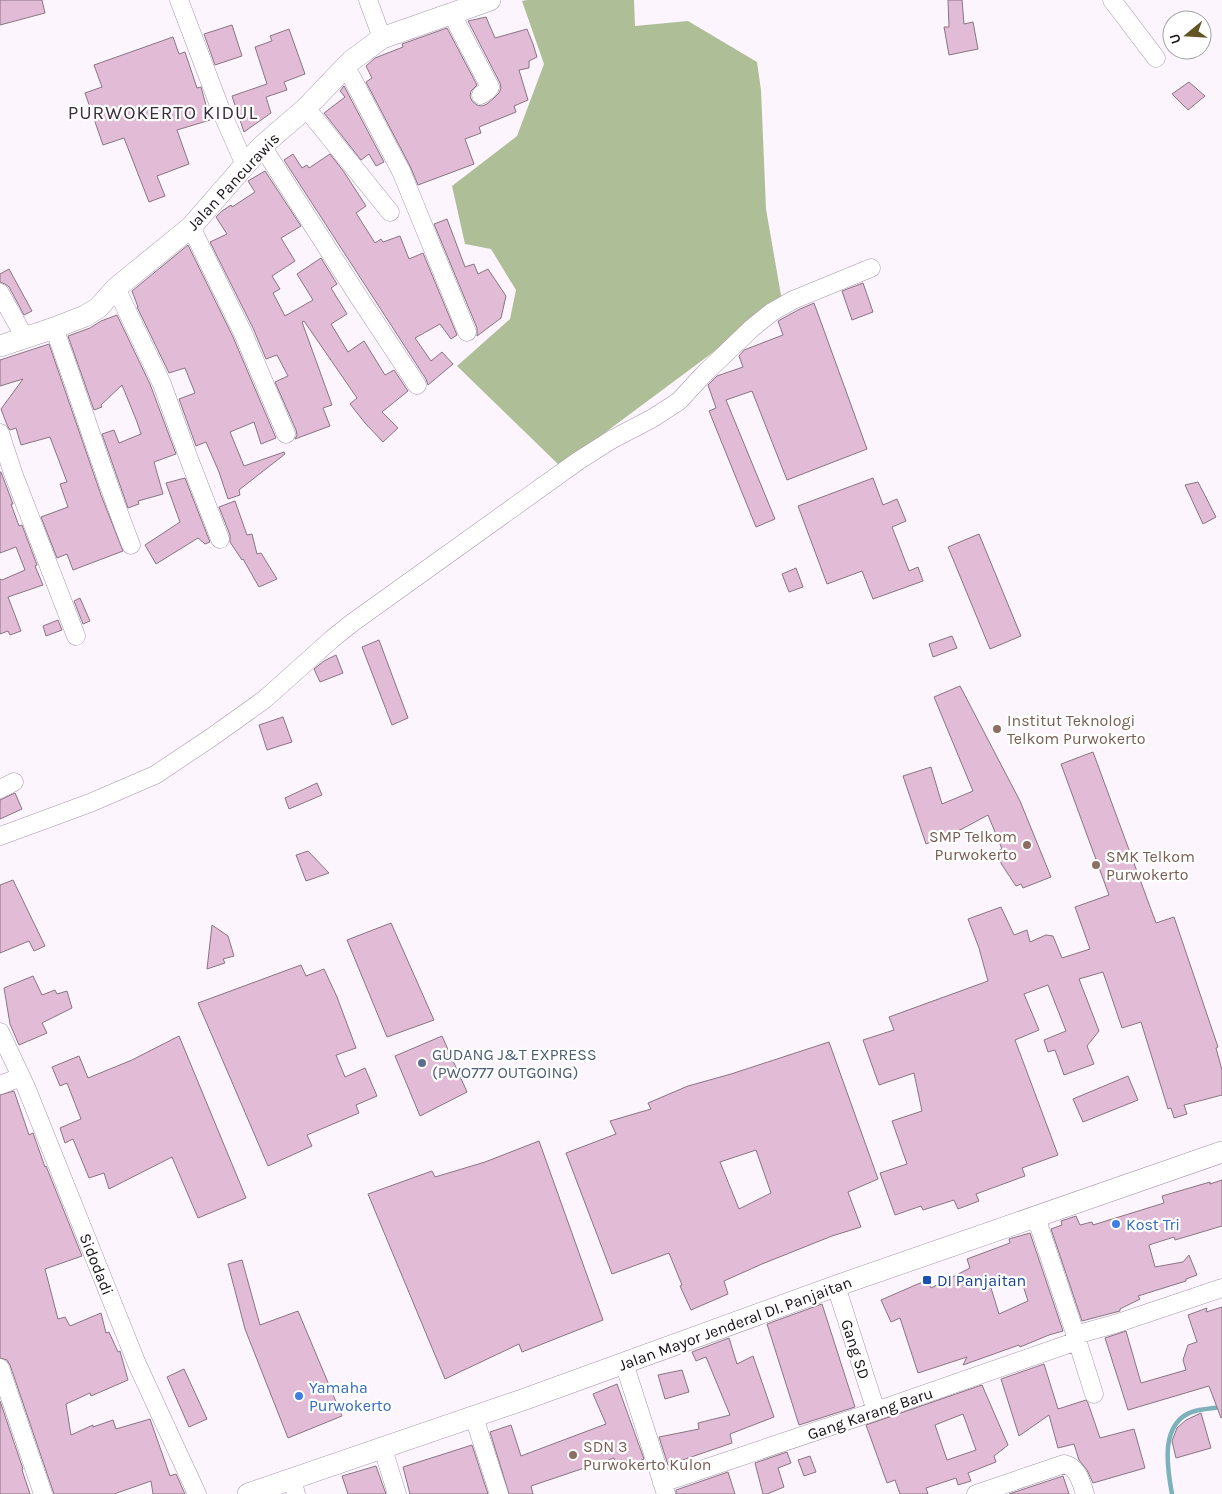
<svg xmlns="http://www.w3.org/2000/svg" width="1222" height="1494" viewBox="0 0 1222 1494" font-family="Karla,sans-serif">
	<style>
		.forest { fill: #aebe97 }
		.lines { fill: none; stroke-linecap: round; stroke-linejoin: round }
		.stream { stroke: #7db2ba; stroke-width: 4.5 }
		.building { fill: #e2bbd6; stroke: #897583; fill-rule: evenodd }
		.minor-casing { stroke: #a797aa; stroke-width: 19 }
		.tertiary-casing { stroke: #a797aa; stroke-width: 22 }
		.minor { stroke: #fff; stroke-width: 18 }
		.tertiary { stroke: #fff; stroke-width: 21 }
		.education-dot { fill: #8d6e63; stroke: #fff; stroke-width: 2 }
		.service-dot { fill: #5c6f8a; stroke: #fff; stroke-width: 2 }
		.shop-dot { fill: #3f7fe0; stroke: #fff; stroke-width: 2 }
		.transit-dot { fill: #1a4fb4; stroke: #fff; stroke-width: 2 }
		.labels { text-anchor: middle; stroke-width: 4.5; stroke-linejoin: round; paint-order: stroke }
		.street-label { font-size: 16px; fill: #171118; stroke: #fff }
		.education-label { font-size: 16px; fill: #785e54; stroke: #fff; text-anchor: start }
		.service-label { font-size: 16px; fill: #4e5e75; stroke: #fff; text-anchor: start }
		.shop-label { font-size: 16px; fill: #366cbe; stroke: #fff; text-anchor: start }
		.transit-label { font-size: 16px; fill: #164399; stroke: #fff; text-anchor: start }
		.quarter-label { font-size: 19px; letter-spacing: 1px; fill: #3a2d3c; stroke: #fff }
	</style>
	<rect width="100%" height="100%" fill="#fcf5fe"/>
	<path class="forest" d="M527 0H634L635 26 688 21 757 62 761 90 766 209 782 301 560 466 457 366 510 319 516 290 491 249 465 244 452 186 517 136 544 64 522 1Z"/>
	<g class="lines">
		<path class="stream" d="M1172 1494C1167 1467 1159 1421 1195 1411 1203 1409 1213 1408 1222 1407"/>
	</g>
	<path class="building" d="M0 0H42L45 13 0 25Z
		M948 0H962L964 24 973 22 978 49 949 55 944 27H949Z
		M486 17 495 38 527 29 533 44 537 57 529 61V68L519 70 528 100 514 106 516 112 479 127 481 133 465 139 474 164 418 185 410 166 366 82 372 78 366 66 375 58 403 47 402 44 447 28 477 85 471 91 470 96 472 101 477 105 482 106 487 104 494 98 499 93 501 88 500 83 468 21Z
		M232 25 242 56 215 65 204 34Z
		M289 29 305 74 284 82 287 90 266 97 271 113 244 132 232 96 267 84 255 47 272 41 270 36Z
		M173 37 179 54 185 52 197 88 201 87 210 120 177 130 189 164 157 176 165 196 149 202 124 138 103 145 85 93 102 87 94 65Z
		M1189 82 1205 96 1188 110 1172 94Z
		M344 86 384 162 376 166 369 154 361 160 324 113 345 97 340 91Z
		M293 154 302 168 307 165 309 168 330 154 344 172 366 206 356 213 375 243 381 239 383 242 400 236 409 259 423 253 457 335 451 339 440 324 415 338 431 361 442 352 453 364 428 385 426 379 284 160Z
		M265 171 301 226 281 238 295 261 272 276 280 289 273 293 285 316 313 300 297 274 321 258 337 284 331 288 347 314 331 324 348 352 364 341 385 375 394 370 408 391 382 412 398 428 383 442 365 423 350 404 357 398 304 321 302 322 332 405 323 408 330 426 295 439 297 435 296 430 275 382 288 376 277 355 266 359 253 328 210 242 227 234 216 217 222 211 231 205 232 207 255 192 248 181Z
		M447 219 465 267 474 264 478 274 488 269 506 296 501 318 477 336V328L434 224Z
		M188 245 233 337 276 438 261 444 254 422 230 432 244 466 284 452 285 454 239 490 240 495 228 499 219 472 206 442 196 446 179 399 195 393 185 368 169 373 137 307H138L132 291Z
		M9 269 32 311 24 315 9 287 5 284 0 282V274Z
		M863 283 873 312 852 320 842 291Z
		M814 303 867 449 787 480 752 391 726 400 775 519 756 527 709 411 716 408 708 385 717 376 743 367 739 356 744 350 783 335 778 321 798 310Z
		M117 315 150 384 176 454 154 462 163 494 138 501 139 504 128 508 102 434 114 430 119 443 141 434 137 422 122 385 101 405 102 407 94 410 68 336 90 328 101 321Z
		M49 344 101 495 123 551 73 570 67 554 57 558 41 517 68 507 60 484 67 482 50 437 21 445 16 428 10 430 7 425 1 409 23 379 0 386V360Z
		M0 472H1L13 504H11L19 526 22 525 37 565 35 566 43 585 8 597 21 631 10 635 8 631 0 634V579L2 580 25 570 16 547 0 553Z
		M185 478 210 542 205 544 198 538 156 564 145 545 180 522 166 483Z
		M873 478 883 505 897 499 906 521 892 527 909 571 918 567 923 581 873 599 862 571 827 584 798 506Z
		M1198 482 1216 517 1203 524 1185 485Z
		M235 501 247 535 252 534 257 554 261 553 277 579 259 587 243 559 242 560 230 542V535L219 507Z
		M979 534 1021 636 990 649 948 547Z
		M796 568 803 587 789 592 782 574Z
		M80 598 90 621 83 624 74 601Z
		M58 620 62 630 46 636 43 626Z
		M952 636 957 648 933 657 929 644Z
		M379 640 408 718 392 725 362 647Z
		M336 655 343 673 320 682 314 669 324 661Z
		M960 686 1020 801 1051 877 1023 888 1021 884 1016 886 1002 865 996 852 1002 849 988 815 962 829 926 844 903 776 931 767 942 804 973 791 934 697Z
		M283 717 292 742 267 750 259 725Z
		M1093 752 1156 923 1174 917 1218 1047 1216 1048 1222 1070V1095L1184 1105 1187 1114 1174 1118 1171 1108 1168 1109 1141 1022 1122 1028 1103 972 1079 979 1099 1031 1087 1046 1094 1064 1064 1075 1055 1050 1048 1052 1044 1040 1066 1031 1048 985 1024 994 1039 1030 1015 1040 1058 1155 1022 1168 1025 1176 976 1194 979 1201 958 1209 954 1200 923 1210 921 1206 895 1215 880 1173 907 1164 892 1121 922 1111 914 1073 879 1085 863 1040 894 1030 889 1017 988 981 979 948 968 919 1001 907 1014 935 1027 930 1030 942 1046 935 1053 936 1062 958 1090 949 1075 907 1109 895 1061 764Z
		M317 783 322 795 289 809 285 798Z
		M15 793 22 809 0 819V800Z
		M308 851 329 873 306 881 296 855Z
		M13 880 45 946 34 951 29 941 0 953V885Z
		M391 923 434 1020 387 1037 347 940Z
		M212 925 228 936 234 956 223 959 225 963 207 969Z
		M301 965 306 976 324 969 337 997 356 1048 336 1055 345 1077 365 1068 377 1096 356 1105 359 1113 307 1135 312 1146 268 1166 198 1003Z
		M33 976 42 995 55 990 57 994 67 991 72 1008 42 1023 47 1033 19 1045 10 1024 4 988Z
		M179 1036 246 1198 198 1218 172 1157 109 1189 104 1173 89 1178 73 1139 65 1143 60 1128 81 1119 67 1083 60 1086 52 1067 79 1056 88 1078 132 1060Z
		M442 1036 467 1092 420 1116 395 1056Z
		M829 1042 878 1179 848 1192 861 1227 832 1236 762 1264 724 1281 728 1294 691 1310 680 1286 682 1285 669 1253 612 1274 566 1153 616 1134 610 1121 651 1109 648 1103 688 1086 731 1074ZM756 1150 771 1193 739 1209 720 1162Z
		M1128 1076 1138 1100 1083 1122 1073 1099Z
		M14 1091 29 1135 33 1133 45 1167 46 1166 82 1256 45 1269 58 1319 65 1317 70 1326 101 1313 106 1333 109 1332 118 1352 120 1351 128 1380 91 1396 90 1393 66 1404 71 1435 93 1425V1427L113 1420 116 1429 150 1419 170 1476 176 1474 185 1494H153L151 1481 114 1494H54L10 1365 7 1360 0 1358V1095Z
		M539 1141 603 1320 522 1352 519 1344 445 1379 368 1194 432 1171 435 1177 485 1162Z
		M1222 1180V1226L1175 1240 1174 1237 1149 1245 1155 1267 1183 1262 1189 1255 1197 1275 1186 1279V1281L1138 1296 1140 1299 1120 1309V1311L1082 1321 1051 1229 1062 1225 1061 1221 1076 1216 1080 1225 1092 1222 1093 1225 1164 1203 1162 1196 1210 1182V1184Z
		M1030 1233 1063 1331 1049 1335 1020 1347 1019 1345 963 1365 967 1357 918 1373 900 1318 891 1322 881 1300 927 1280 931 1288 970 1268 967 1259 1010 1243 1009 1239ZM1020 1276 1028 1301 999 1314 991 1288Z
		M242 1260 260 1325 298 1311 342 1416 288 1438 245 1329 228 1264Z
		M822 1304 855 1407 799 1425 767 1324Z
		M1222 1307V1417L1221 1418 1209 1386 1128 1410 1105 1338 1126 1331 1141 1383 1186 1370 1183 1360 1188 1345 1197 1342 1188 1315 1207 1308 1206 1312Z
		M729 1338 737 1364 753 1356 774 1417 730 1434 732 1443 668 1465 659 1437 699 1429 698 1423 730 1415 706 1357 696 1361 692 1352Z
		M1044 1364 1058 1409 1086 1400 1088 1403 1100 1438 1134 1429 1145 1468 1093 1483 1087 1470 1079 1460 1074 1444 1058 1448 1049 1415 1019 1436 1001 1379Z
		M184 1369 207 1419 189 1427 167 1377Z
		M682 1370 689 1392 665 1399 658 1375Z
		M617 1384 644 1459 633 1463 623 1460 615 1463 614 1458 531 1486 533 1494H509L490 1432 511 1425 521 1456 606 1424 593 1394Z
		M982 1385 1008 1445 994 1456 996 1462 968 1473 971 1481 958 1485 956 1478 926 1488 928 1494H900L895 1480 887 1483 866 1425ZM963 1414 976 1450 947 1460 935 1425Z
		M0 1401 23 1469 22 1470 30 1494H0Z
		M1201 1413 1211 1448 1176 1458 1172 1441 1177 1428 1186 1420Z
		M472 1445 488 1494H410L403 1467Z
		M787 1452 791 1463 778 1468 784 1487 767 1494H763L755 1463Z
		M810 1456 816 1472 804 1476 798 1460Z
		M376 1466 386 1494H348L342 1476Z
		M728 1472 735 1494H676V1490Z
		M1063 1476 1069 1494H1009Z"/>
	<g class="lines">
		<g class="minor-casing">
			<path id="minor" d="M179 0 222 113 245 165
				M368 0 382 38
				M1112 0 1156 58
				M452 13 458 26 490 87 488 90 481 95
				M345 68 352 78 401 171 467 332
				M306 108 390 212
				M262 146 358 296 417 385
				M191 227 243 333 286 434
				M116 288 162 384 189 459 220 539
				M0 293 25 338
				M54 328C81 401 103 474 131 545
				M0 433 13 473 76 636
				M0 789 14 782
				M0 836 90 803 155 775 212 737 265 699 332 639 352 623 578 461 611 440 653 418 679 401 704 374 752 328 772 312 793 300 871 268
				M0 1032 26 1087 137 1364 197 1494
				M0 1085 21 1077
				M1036 1217 1072 1324 1094 1394
				M836 1286 876 1411
				M1075 1335 1115 1324 1222 1288
				M624 1363 666 1494
				M0 1368 43 1494
				M474 1417 499 1494
				M383 1449 397 1494
				M292 1479 296 1494
				M662 1483 876 1411 1077 1341
				M976 1494 1064 1464C1078 1467 1081 1482 1085 1494"/>
		</g>
		<g class="tertiary-casing">
			<path id="tertiary" d="M0 346 54 328 85 316 98 308 116 288 191 227 245 165 262 146 306 108 351 61 382 38 490 0
				M248 1494 528 1398 836 1286 1222 1152"/>
		</g>
		<use href="#minor" class="minor"/>
		<use href="#tertiary" class="tertiary"/>
	</g>
	<g class="education-dot">
		<circle cx="997" cy="729" r="5"/>
		<circle cx="1027" cy="845" r="5"/>
		<circle cx="1096" cy="865" r="5"/>
		<circle cx="573" cy="1455" r="5"/>
	</g>
	<circle class="service-dot" cx="422" cy="1063" r="5"/>
	<g class="shop-dot">
		<circle cx="1116" cy="1224" r="5"/>
		<circle cx="299" cy="1396" r="5"/>
	</g>
	<rect class="transit-dot" x="922" y="1275" width="10" height="10" rx="2.5"/>
	<g class="labels">
		<g class="street-label">
			<text transform="translate(233 181) rotate(-47)" y="6">Jalan Pancurawis</text>
			<text transform="translate(97 1264) rotate(68)" y="6">Sidodadi</text>
			<text transform="translate(735 1323) rotate(-20)" y="6">Jalan Mayor Jenderal DI. Panjaitan</text>
			<text transform="translate(856 1349) rotate(72)" y="6">Gang SD</text>
			<text transform="translate(870 1413) rotate(-19)" y="6">Gang Karang Baru</text>
		</g>
		<g class="education-label">
			<text x="1007" y="726">Institut Teknologi<tspan x="1007" dy="18">Telkom Purwokerto</tspan></text>
			<text x="1017" y="842" text-anchor="end">SMP Telkom<tspan x="1017" dy="18">Purwokerto</tspan></text>
			<text x="1106" y="862">SMK Telkom<tspan x="1106" dy="18">Purwokerto</tspan></text>
			<text x="583" y="1452">SDN 3<tspan x="583" dy="18">Purwokerto Kulon</tspan></text>
		</g>
		<g class="service-label">
			<text x="432" y="1060">GUDANG J&amp;T EXPRESS<tspan x="432" dy="18">(PWO777 OUTGOING)</tspan></text>
		</g>
		<g class="shop-label">
			<text x="1126" y="1230">Kost Tri</text>
			<text x="309" y="1393">Yamaha<tspan x="309" dy="18">Purwokerto</tspan></text>
		</g>
		<g class="transit-label">
			<text x="937" y="1286">DI Panjaitan</text>
		</g>
		<g class="quarter-label">
			<text x="163" y="119">PURWOKERTO KIDUL</text>
		</g>
	</g>
	<g transform="translate(1187 35) rotate(252)"><circle r="24" fill="#ffffff" stroke="#a2a0a3"/>
	<path d="M0-4L9 19L0 12L-9 19Z" fill="#645623"/>
	<text y="-8" font-size="14" font-weight="bold" text-anchor="middle" fill="#171118">U</text>
	</g>
</svg>
